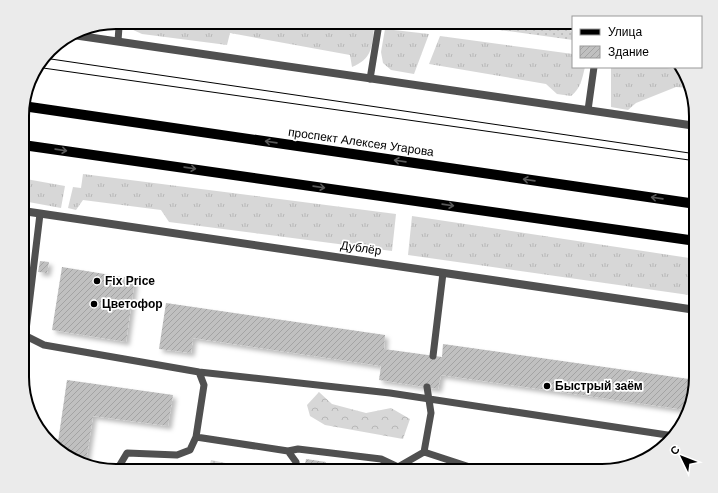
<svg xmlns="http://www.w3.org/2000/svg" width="718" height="493" viewBox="0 0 718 493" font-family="Helvetica,sans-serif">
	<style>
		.grass { fill: url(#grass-tufts) }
		.forest { fill: url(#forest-crowns) }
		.park { fill: url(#park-dots) }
		.building { fill: url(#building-hatch); filter: url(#shadow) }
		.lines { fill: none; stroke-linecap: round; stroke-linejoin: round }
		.service { stroke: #505050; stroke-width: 7 }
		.minor { stroke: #505050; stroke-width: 8 }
		.primary { stroke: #000; stroke-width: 10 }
		.tram { stroke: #000; stroke-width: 1 }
		.oneway { stroke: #595959 }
		.poi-dot { fill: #000; stroke: #fff; stroke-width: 1.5 }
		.labels { text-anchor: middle; stroke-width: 3.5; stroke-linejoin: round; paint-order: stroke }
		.street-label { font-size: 12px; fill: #000; stroke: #fff }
		.poi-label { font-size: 12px; font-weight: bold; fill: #000; stroke: #fff; text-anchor: start }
		.rim { fill: none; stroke: #000; stroke-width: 2 }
	</style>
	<defs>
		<pattern id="grass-tufts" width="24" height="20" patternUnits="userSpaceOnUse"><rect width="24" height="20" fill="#d7d7d7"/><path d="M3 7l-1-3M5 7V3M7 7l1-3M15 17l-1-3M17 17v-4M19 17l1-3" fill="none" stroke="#b7b7b7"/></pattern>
		<pattern id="forest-crowns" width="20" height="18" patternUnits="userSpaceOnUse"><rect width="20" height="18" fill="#d7d7d7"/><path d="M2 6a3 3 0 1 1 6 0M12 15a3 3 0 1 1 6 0" fill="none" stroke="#b7b7b7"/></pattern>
		<pattern id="park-dots" width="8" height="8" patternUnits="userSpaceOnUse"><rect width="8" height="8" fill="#d7d7d7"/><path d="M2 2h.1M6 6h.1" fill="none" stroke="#b7b7b7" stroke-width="1.8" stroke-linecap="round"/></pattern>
		<pattern id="building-hatch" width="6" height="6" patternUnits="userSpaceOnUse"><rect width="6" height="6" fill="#c0c0c0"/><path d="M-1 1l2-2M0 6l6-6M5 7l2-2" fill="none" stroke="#a3a3a3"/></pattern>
		<filter id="shadow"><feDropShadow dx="3.5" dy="3.5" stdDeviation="2" flood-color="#0004"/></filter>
	</defs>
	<rect width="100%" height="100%" fill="#fff"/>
	<path class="grass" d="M357 25 374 28C372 47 372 59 352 67L350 55 230 33 227 45 142 34 131 29 129 27Z
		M385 29 429 34 414 74 391 70 383 63 381 52Z
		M440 36 573 54V67H585C582 79 581 88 571 96L557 94 546 84 429 64Z
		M611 67H659L684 70 689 88 676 87 636 103 628 110 611 107Z
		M83 174 396 214 392 251 169 222 161 210 83 200 76 210 68 208 73 187 81 188Z
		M26 179 65 186 61 208 23 201Z
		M412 216 696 259V296L408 255Z"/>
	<path class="forest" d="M319 392 332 404 366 413 391 408 410 419 403 439 325 425 310 416 307 405Z"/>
	<path class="park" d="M565 23 573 34V40L456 24Z
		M211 460 265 471H208Z"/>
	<path class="building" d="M40 261 49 262 47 273 38 272Z
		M62 267 135 279 126 342 52 330Z
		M166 303 385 335 384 349 442 357 443 344 696 380V383L686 410 441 375 438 389 379 380 381 366 193 338 191 353 159 349Z
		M67 380 173 395 168 426 93 416 86 462 59 452 57 449Z
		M306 459 326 462 324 471H304Z
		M349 465 381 469 380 471H348Z"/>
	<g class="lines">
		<path class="service" d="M118 41 119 27
			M370 79 379 24
			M588 110 594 67
			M26 336 44 345 199 372 390 393 674 436
			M23 355 40 214
			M433 356 443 273
			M196 437 288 451
			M424 452 479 470
			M118 471V468L127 453 177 455 190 450 196 437 204 385 199 372
			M297 471 296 462 288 451 298 449 381 459 398 467
			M397 471 398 467 424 452 431 413 427 387"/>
		<path class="minor" d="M73 35 696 126
			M23 211 696 310"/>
		<path class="primary" d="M23 106 696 204
			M23 145 696 241"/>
		<path class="tram" d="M44 58 696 154
			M36 67 696 161"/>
	</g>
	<defs><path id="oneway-shaft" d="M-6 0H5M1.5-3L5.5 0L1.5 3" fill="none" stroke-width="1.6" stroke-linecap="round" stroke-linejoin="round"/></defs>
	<g class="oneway">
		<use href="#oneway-shaft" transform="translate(271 142) rotate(-172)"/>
		<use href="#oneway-shaft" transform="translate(61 150) rotate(8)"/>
		<use href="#oneway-shaft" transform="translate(400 161) rotate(-172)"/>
		<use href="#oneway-shaft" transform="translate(190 168) rotate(8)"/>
		<use href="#oneway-shaft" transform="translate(529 180) rotate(-172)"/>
		<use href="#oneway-shaft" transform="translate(319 187) rotate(8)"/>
		<use href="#oneway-shaft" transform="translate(657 198) rotate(-172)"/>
		<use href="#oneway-shaft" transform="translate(448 205) rotate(8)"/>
	</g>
	<g class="poi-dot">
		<circle cx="97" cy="281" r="4"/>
		<circle cx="94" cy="304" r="4"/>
		<circle cx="547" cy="386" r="4"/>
	</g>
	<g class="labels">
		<g class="street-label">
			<text transform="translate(361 142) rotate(8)" y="4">проспект Алексея Угарова</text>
			<text transform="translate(361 248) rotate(8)" y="4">Дублёр</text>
		</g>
		<g class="poi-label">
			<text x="105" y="285">Fix Price</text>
			<text x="102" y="308">Цветофор</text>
			<text x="555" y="390">Быстрый заём</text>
		</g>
	</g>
	<path d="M0 0H718V493H0ZM116 29H602A87 87 0 0 1 689 116V377A87 87 0 0 1 602 464H116A87 87 0 0 1 29 377V116A87 87 0 0 1 116 29Z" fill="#ebebeb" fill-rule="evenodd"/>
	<path class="rim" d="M116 29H602A87 87 0 0 1 689 116V377A87 87 0 0 1 602 464H116A87 87 0 0 1 29 377V116A87 87 0 0 1 116 29Z"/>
	<rect x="572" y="16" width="130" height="52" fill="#ffffff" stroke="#999999"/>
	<rect x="580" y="29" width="20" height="6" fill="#000000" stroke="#999999"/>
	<text x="608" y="36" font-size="12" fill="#000000">Улица</text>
	<rect x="580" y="46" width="20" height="12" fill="url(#building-hatch)" stroke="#999999"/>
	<text x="608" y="56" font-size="12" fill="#000000">Здание</text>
	<g transform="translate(682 457) rotate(313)" stroke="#ffffff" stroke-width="3" paint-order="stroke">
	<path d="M0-3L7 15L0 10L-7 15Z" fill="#000000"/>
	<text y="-6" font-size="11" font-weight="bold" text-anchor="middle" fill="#000000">С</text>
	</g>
</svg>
